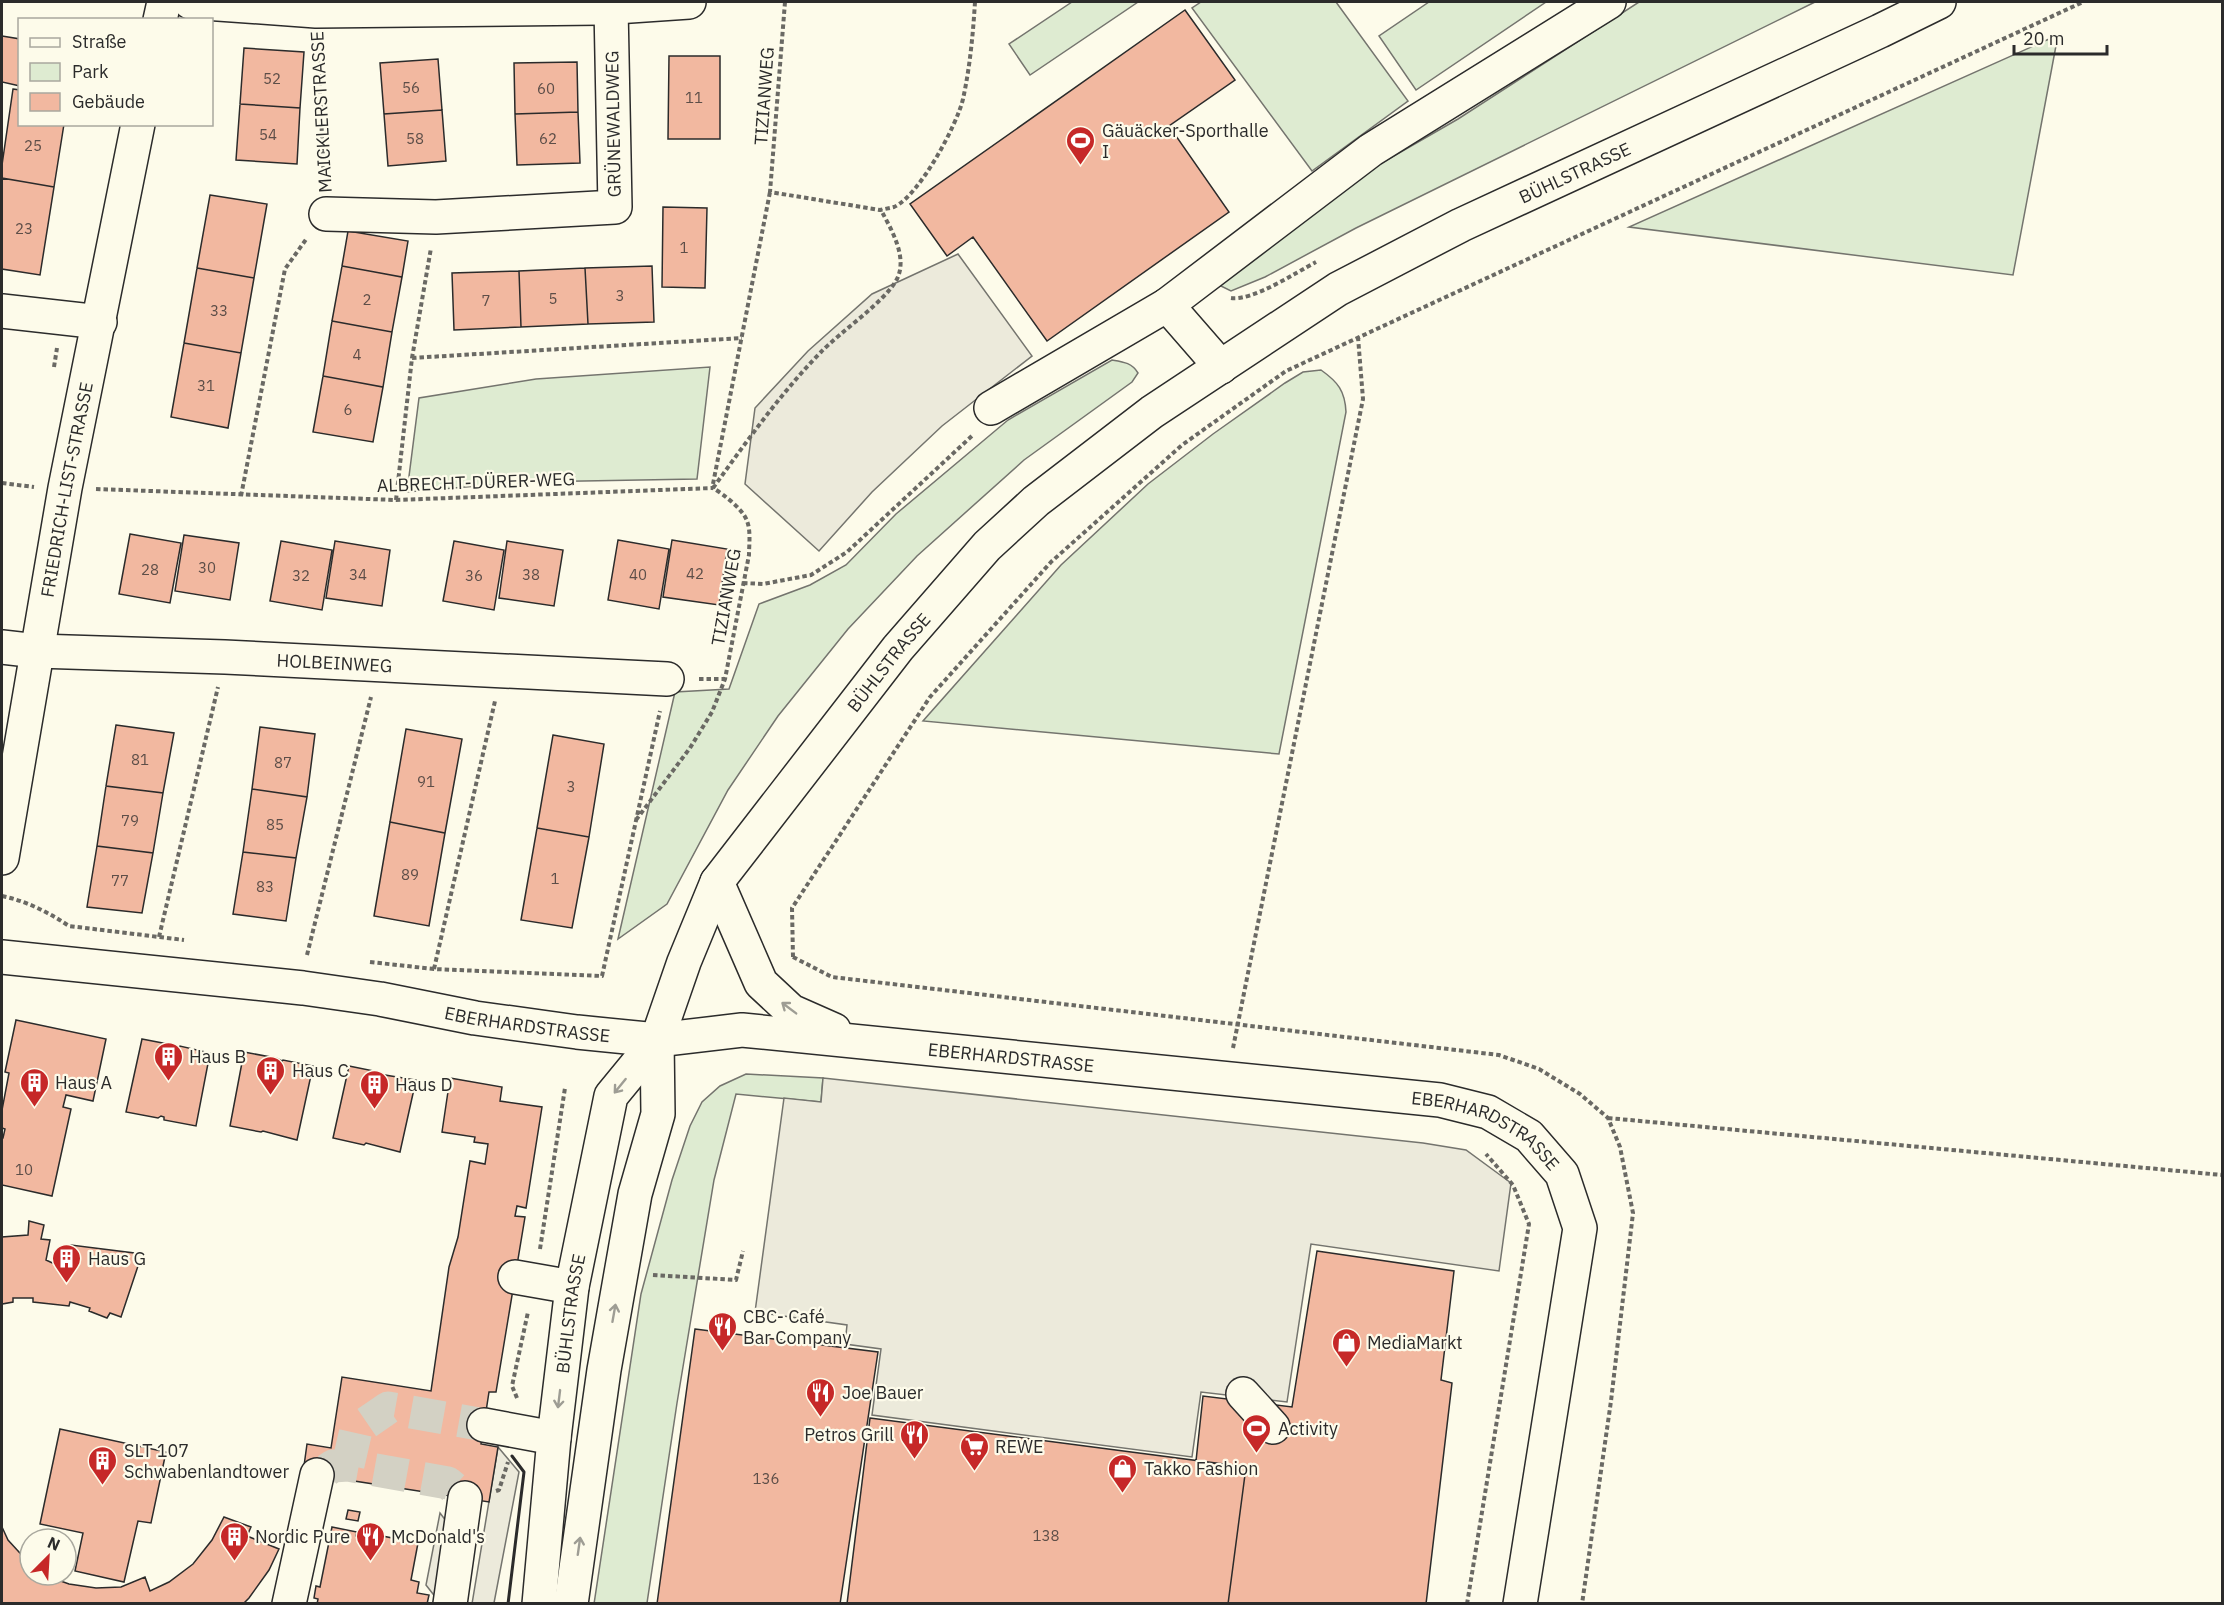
<svg xmlns="http://www.w3.org/2000/svg" width="2224" height="1605" font-family="'IBM Plex Sans',sans-serif">
  <style>
    .green { fill: #deebd1; stroke: #74746e; stroke-width: 1.5 }
    .parking { fill: #eceadb; stroke: #74746e; stroke-width: 1.5 }
    .building { fill: #f2b8a0; stroke: #2b2b2b; stroke-width: 1.5 }
    .lines { fill: none; stroke-linecap: round; stroke-linejoin: round }
    .minor-tunnel { stroke: #d3d1c4; stroke-width: 33; stroke-dasharray: 33 16; stroke-linecap: butt }
    .minor-casing { stroke: #2b2b2b; stroke-width: 36 }
    .major-casing { stroke: #2b2b2b; stroke-width: 36 }
    .path { stroke: #6a6964; stroke-width: 4; stroke-dasharray: 4.5 3; stroke-linecap: butt }
    .minor { stroke: #fdfbea; stroke-width: 33 }
    .major { stroke: #fdfbea; stroke-width: 33 }
    .wall { stroke: #2b2b2b; stroke-width: 3 }
    .oneway { stroke: #9e9d94 }
    .labels { text-anchor: middle; dominant-baseline: central; stroke-width: 4.5; stroke-linejoin: round; paint-order: stroke }
    .number-label { font-size: 15px; fill: #5d4e48 }
    .street-label { font-size: 18px; fill: #2b2b2b; stroke: #fdfbea }
    .poi-label { font-size: 18px; fill: #2b2b2b; stroke: #fdfbea; text-anchor: start }
  </style>
  <rect width="100%" height="100%" fill="#fdfbea"/>
  <path class="green" d="M1072 2H1138L1030 75 1009 44Z
    M1201 2H1336L1408 101 1312 171 1192 8Z
    M1429 2H1546L1416 90 1379 36Z
    M1639 2H1815L1356 228 1265 277 1231 291 1219 285 1352 180 1458 119Z
    M2058 35 2013 275 1629 227Z
    M1112 360C1124 362 1132 363 1138 373L1132 382 1024 460 917 556 848 629 778 716 728 790 667 904 618 939 675 692 729 689 759 604 810 585 846 565 896 514 1008 420Z
    M710 367 697 479 526 482 407 492 419 398 536 379Z
    M1321 370C1338 382 1345 391 1346 412L1279 754 923 721 1061 565 1148 484 1213 434 1285 383 1303 372Z
    M746 1074 823 1078 821 1102 736 1094 714 1180 677 1403 647 1603 594 1604 641 1294 672 1180 690 1126 702 1102 720 1086Z"/>
  <path class="parking" d="M958 254 1032 356 942 426 872 492 819 551 745 484 755 408 808 351 872 294Z
    M823 1078 1423 1143 1466 1150 1511 1183 1499 1271 1311 1244 1287 1402 1201 1392 1192 1457 872 1415 881 1349 845 1344 847 1325 755 1312 784 1098 821 1102Z
    M498 1447 519 1472 494 1603 472 1604Z
    M440 1513 456 1534 440 1603 426 1585Z"/>
  <path class="building" d="M1185 10 1235 80 1169 126 1229 212 1047 341 973 237 947 256 910 204Z
    M2 36 20 39V86L2 82Z
    M244 48 304 52 300 108 240 104Z
    M669 56H720V139H668Z
    M438 59 442 110 384 114 380 63Z
    M577 62 578 112 515 114 514 63Z
    M13 89 20 90V124H64L54 187 2 178V165Z
    M240 104 300 108 297 164 236 160Z
    M442 110 446 161 388 166 384 114Z
    M578 112 580 163 517 165 515 114Z
    M2 178 54 187 40 275 2 269Z
    M210 195 267 204 254 278 197 268Z
    M663 207 707 208 705 288 662 287Z
    M348 231 408 241 402 277 342 266Z
    M342 266 402 277 392 332 332 321Z
    M652 266 654 322 588 324 585 268Z
    M197 268 254 278 241 353 184 343Z
    M585 268 588 324 521 327 519 271Z
    M519 271 521 327 454 330 452 273Z
    M332 321 392 332 383 387 323 376Z
    M184 343 241 353 228 428 171 417Z
    M323 376 383 387 373 442 313 432Z
    M130 534 181 543 170 603 119 594Z
    M184 535 239 543 230 600 175 591Z
    M618 540 669 549 659 609 608 600Z
    M672 540 727 549 719 605 663 597Z
    M281 541 332 550 322 610 270 601Z
    M335 541 390 550 382 606 326 598Z
    M454 541 504 550 494 610 443 601Z
    M507 541 563 550 554 606 499 598Z
    M116 725 174 733 163 793 106 786Z
    M260 727 315 734 307 797 252 789Z
    M406 729 462 739 445 833 390 822Z
    M553 735 604 744 589 837 537 828Z
    M106 786 163 793 153 853 97 846Z
    M252 789 307 797 296 858 243 852Z
    M390 822 445 833 429 926 374 916Z
    M537 828 589 837 572 928 521 920Z
    M97 846 153 853 142 913 87 907Z
    M243 852 296 858 286 921 233 914Z
    M16 1020 106 1039 93 1101 66 1095 63 1107 71 1109 52 1196 2 1185V1138H3L5 1129 2 1128V1110L9 1073 5 1072Z
    M142 1039 173 1045 179 1048 180 1046 210 1053 196 1126 164 1120V1117L161 1116 158 1118 126 1112Z
    M244 1052 276 1058 282 1061 283 1060 313 1066 297 1140 263 1131 261 1132 230 1126Z
    M349 1066 379 1072V1074L416 1080 400 1152 366 1143 364 1145 333 1138Z
    M450 1078 502 1087 500 1101 542 1107 526 1208 517 1206 515 1216 525 1217 496 1392H489L481 1444 498 1447 489 1502 303 1473 307 1444 331 1448 342 1377 431 1391 449 1267 458 1237 470 1161 485 1164 488 1144 474 1142 475 1137 442 1132Z
    M29 1221 44 1225 41 1239 50 1240 46 1260 61 1267 71 1245 142 1254 121 1317 110 1313 107 1318 89 1311 90 1308 70 1302 69 1306 33 1302V1298H13V1302L2 1304V1237L28 1235Z
    M1317 1251 1454 1271 1441 1380 1452 1383 1426 1604H1228L1246 1467 1196 1461 1203 1396 1292 1407Z
    M695 1329 878 1352 840 1604H657Z
    M870 1418 1246 1467 1228 1604H847Z
    M60 1429 166 1452 151 1523 138 1521 124 1582 75 1571 83 1533 40 1524Z
    M348 1510 360 1512 358 1521 346 1519Z
    M224 1517 251 1527 247 1536 279 1549 269 1570 249 1598 243 1604H2V1527L8 1540 30 1564V1575H44L69 1584 96 1588 121 1587 145 1577 150 1591 169 1582 193 1564 212 1540Z
    M332 1527 357 1532 356 1536 363 1537 364 1532 374 1534 373 1539 381 1541 382 1536 418 1543 411 1580 419 1582 417 1593 429 1595 427 1604H317L318 1599 314 1598 316 1586 320 1587Z"/>
  <g class="lines">
    <path class="minor-tunnel" d="M348 1465 356 1430 388 1408 484 1425
      M327 1470 333 1466 348 1465 448 1483 465 1498"/>
    <defs>
      <g id="minor">
        <path d="M190 2 316 11 601 8 689 2"/>
        <path d="M160 20 164 2"/>
        <path d="M326 214 436 217 615 207 611 7"/>
        <path d="M1167 305 1371 150 1609 2"/>
        <path d="M2 311 100 322"/>
        <path d="M991 408 1167 305 1221 367"/>
        <path id="s1" d="M2 647 37 651 225 657 667 679"/>
        <path id="s2" d="M2 858 65 488 138 124"/>
        <path id="s3" d="M2 957 303 988 380 999 475 1018 577 1032 657 1040"/>
        <path d="M515 1277 572 1287"/>
        <path d="M1243 1394 1273 1427"/>
        <path d="M484 1425 554 1438"/>
        <path d="M289 1604 317 1475"/>
        <path d="M450 1604 465 1498"/>
      </g>
      <g id="major">
        <path d="M717 882 761 983 791 1011 834 1030"/>
        <path id="s4" d="M657 1040 742 1030 1440 1100 1488 1112 1529 1136 1562 1174 1580 1228 1520 1604"/>
        <path id="s5" d="M539 1604 554 1438 572 1287 611 1096 657 1040 684 962 717 882 898 648 987 546 1036 501 1152 412 1338 289 1461 225 1880 31 1939 2"/>
        <path d="M571 1604 604 1370 635 1194 658 1114 657 1040"/>
      </g>
    </defs>
    <use href="#minor" class="minor-casing"/>
    <use href="#major" class="major-casing"/>
    <path class="path" d="M785 2 770 192 880 210C885 209 890 208 894 207 919 196 957 125 963 99 970 67 973 34 975 2
      M318 44 324 183
      M1231 298C1253 301 1295 273 1316 262
      M412 358 742 338
      M54 367 57 348
      M2 483 34 487
      M713 484 770 192
      M713 488C747 441 780 394 821 352 840 332 886 301 897 279 908 257 891 229 881 210
      M96 489 396 500 713 488
      M241 496 285 269 307 238
      M396 500 412 358 431 248
      M743 583 763 584 811 575 847 552 974 434
      M699 679H725
      M636 820 690 748 712 712 725 679 749 555C749 545 751 531 747 521 743 509 723 494 713 488
      M2 896C26 901 48 912 69 926L184 940
      M159 937 218 687
      M307 955 371 697
      M793 957 792 908 930 697 1051 562 1182 445 1286 371 2083 2
      M793 957 832 977 1499 1055 1539 1069 1580 1094 1608 1118 1620 1147 1633 1213 1611 1401 1582 1604
      M370 962 434 969 602 976 660 711
      M434 969 495 701
      M1233 1048 1363 399 1358 337
      M1608 1118 2222 1175
      M540 1249 565 1088
      M653 1275 736 1280 743 1251
      M517 1398 512 1386 528 1312
      M496 1491 499 1490 508 1462
      M1467 1604 1529 1224 1513 1185 1486 1154"/>
    <use href="#minor" class="minor"/>
    <use href="#major" class="major"/>
    <path class="wall" d="M508 1604 524 1472 512 1456"/>
  </g>
  <defs><path id="oneway-shaft" d="M-6 0H5M1.5-3L5.5 0L1.5 3" fill="none" stroke-width="1.6" stroke-linecap="round" stroke-linejoin="round" transform="scale(1.5)"/></defs>
  <g class="oneway">
    <use href="#oneway-shaft" transform="translate(789 1008) rotate(-143)"/>
    <use href="#oneway-shaft" transform="translate(620 1086) rotate(129)"/>
    <use href="#oneway-shaft" transform="translate(614 1313) rotate(-80)"/>
    <use href="#oneway-shaft" transform="translate(559 1399) rotate(97)"/>
    <use href="#oneway-shaft" transform="translate(579 1546) rotate(-82)"/>
  </g>
  <defs>
    <symbol id="stadium-pin" viewBox="-11 -11 22 30"><path d="M0 17L-7.5 6A9.5 9.5 0 1 1 7.5 6Z" fill="#c62828" stroke="#fdfbea"/><path d="M0-5a6.5 5 0 1 0 0 10a6.5 5 0 1 0 0-10ZM-3.5-1.8h7v3.6h-7Z" fill="#fff"/></symbol>
    <symbol id="building-pin" viewBox="-11 -11 22 30"><path d="M0 17L-7.5 6A9.5 9.5 0 1 1 7.5 6Z" fill="#c62828" stroke="#fdfbea"/><path d="M-4-6H4V6H1V3H-1V6H-4ZM-2.5-4.3h1.7v1.8h-1.7ZM.8-4.3h1.7v1.8H.8ZM-2.5-1h1.7V.8h-1.7ZM.8-1h1.7V.8H.8Z" fill="#fff"/></symbol>
    <symbol id="restaurant-pin" viewBox="-11 -11 22 30"><path d="M0 17L-7.5 6A9.5 9.5 0 1 1 7.5 6Z" fill="#c62828" stroke="#fdfbea"/><path d="M-5-6h1v4h1v-4h1v4h1v-4h1v5L-1.5 .5V6h-2V.5L-5-1ZM5-6V6H3V1.5H1.5Q1.5-4 5-6Z" fill="#fff"/></symbol>
    <symbol id="shop-pin" viewBox="-11 -11 22 30"><path d="M0 17L-7.5 6A9.5 9.5 0 1 1 7.5 6Z" fill="#c62828" stroke="#fdfbea"/><path d="M-5-2.5h2.3a2.7 3.5 0 0 1 5.4 0H5L5.5 6h-11ZM-1.5-2.5h3a1.5 2.3 0 0 0-3 0Z" fill="#fff"/></symbol>
    <symbol id="supermarket-pin" viewBox="-11 -11 22 30"><path d="M0 17L-7.5 6A9.5 9.5 0 1 1 7.5 6Z" fill="#c62828" stroke="#fdfbea"/><path d="M-6-5.5h2.5l.6 2H6L4.5 2H-2.5L-4.4-4H-6ZM-1.5 3.2a1.3 1.3 0 1 0 .1 0ZM3 3.2a1.3 1.3 0 1 0 .1 0Z" fill="#fff"/></symbol>
  </defs>
  <g fill-rule="evenodd">
    <use href="#stadium-pin" x="1064" y="124" width="33" height="45"/>
    <use href="#building-pin" x="152" y="1040" width="33" height="45"/>
    <use href="#building-pin" x="254" y="1054" width="33" height="45"/>
    <use href="#building-pin" x="18" y="1066" width="33" height="45"/>
    <use href="#building-pin" x="358" y="1068" width="33" height="45"/>
    <use href="#building-pin" x="50" y="1242" width="33" height="45"/>
    <use href="#restaurant-pin" x="706" y="1310" width="33" height="45"/>
    <use href="#shop-pin" x="1330" y="1326" width="33" height="45"/>
    <use href="#restaurant-pin" x="804" y="1376" width="33" height="45"/>
    <use href="#stadium-pin" x="1240" y="1412" width="33" height="45"/>
    <use href="#restaurant-pin" x="898" y="1418" width="33" height="45"/>
    <use href="#supermarket-pin" x="958" y="1430" width="33" height="45"/>
    <use href="#building-pin" x="86" y="1444" width="33" height="45"/>
    <use href="#shop-pin" x="1106" y="1452" width="33" height="45"/>
    <use href="#building-pin" x="218" y="1520" width="33" height="45"/>
    <use href="#restaurant-pin" x="354" y="1520" width="33" height="45"/>
  </g>
  <g class="labels">
    <g class="number-label">
      <text x="272" y="78">52</text>
      <text x="411" y="87">56</text>
      <text x="546" y="88">60</text>
      <text x="694" y="97">11</text>
      <text x="268" y="134">54</text>
      <text x="415" y="138">58</text>
      <text x="548" y="138">62</text>
      <text x="33" y="145">25</text>
      <text x="24" y="228">23</text>
      <text x="684" y="247">1</text>
      <text x="620" y="295">3</text>
      <text x="553" y="298">5</text>
      <text x="367" y="299">2</text>
      <text x="486" y="300">7</text>
      <text x="219" y="310">33</text>
      <text x="357" y="354">4</text>
      <text x="206" y="385">31</text>
      <text x="348" y="409">6</text>
      <text x="207" y="567">30</text>
      <text x="150" y="569">28</text>
      <text x="695" y="573">42</text>
      <text x="358" y="574">34</text>
      <text x="531" y="574">38</text>
      <text x="638" y="574">40</text>
      <text x="301" y="575">32</text>
      <text x="474" y="575">36</text>
      <text x="140" y="759">81</text>
      <text x="283" y="762">87</text>
      <text x="426" y="781">91</text>
      <text x="571" y="786">3</text>
      <text x="130" y="820">79</text>
      <text x="275" y="824">85</text>
      <text x="410" y="874">89</text>
      <text x="555" y="878">1</text>
      <text x="120" y="880">77</text>
      <text x="265" y="886">83</text>
      <text x="24" y="1169">10</text>
      <text x="766" y="1478">136</text>
      <text x="1046" y="1535">138</text>
    </g>
    <g class="street-label">
      <text transform="translate(764 96) rotate(-86)">TIZIANWEG</text>
      <text transform="translate(321 112) rotate(-93)">MAICKLERSTRASSE</text>
      <text transform="translate(613 124) rotate(-91)">GRÜNEWALDWEG</text>
      <text stroke="none"><textPath href="#s5" startOffset="1886">BÜHLSTRASSE</textPath></text>
      <text transform="translate(476 482) rotate(-2)">ALBRECHT-DÜRER-WEG</text>
      <text stroke="none"><textPath href="#s2" startOffset="374">FRIEDRICH-LIST-STRASSE</textPath></text>
      <text transform="translate(726 597) rotate(-80)">TIZIANWEG</text>
      <text stroke="none"><textPath href="#s5" startOffset="1034">BÜHLSTRASSE</textPath></text>
      <text stroke="none"><textPath href="#s1" startOffset="333">HOLBEINWEG</textPath></text>
      <text stroke="none"><textPath href="#s3" startOffset="530">EBERHARDSTRASSE</textPath></text>
      <text stroke="none"><textPath href="#s4" startOffset="356">EBERHARDSTRASSE</textPath></text>
      <text stroke="none"><textPath href="#s4" startOffset="842">EBERHARDSTRASSE</textPath></text>
      <text stroke="none"><textPath href="#s5" startOffset="292">BÜHLSTRASSE</textPath></text>
    </g>
    <g class="poi-label">
      <text x="1102" y="130">Gäuäcker-Sporthalle<tspan x="1102" dy="21">I</tspan></text>
      <text x="189" y="1056">Haus B</text>
      <text x="292" y="1070">Haus C</text>
      <text x="55" y="1082">Haus A</text>
      <text x="395" y="1084">Haus D</text>
      <text x="88" y="1258">Haus G</text>
      <text x="743" y="1316">CBC- Café<tspan x="743" dy="21">Bar Company</tspan></text>
      <text x="1367" y="1342">MediaMarkt</text>
      <text x="842" y="1392">Joe Bauer</text>
      <text x="1278" y="1428">Activity</text>
      <text x="894" y="1434" text-anchor="end">Petros Grill</text>
      <text x="995" y="1446">REWE</text>
      <text x="124" y="1450">SLT 107<tspan x="124" dy="21">Schwabenlandtower</tspan></text>
      <text x="1144" y="1468">Takko Fashion</text>
      <text x="255" y="1536">Nordic Pure</text>
      <text x="391" y="1536">McDonald's</text>
    </g>
  </g>
  <rect width="2224" height="1605" fill="none" stroke="#2b2b2b" stroke-width="6"/>
  <rect x="18" y="18" width="195" height="108" fill="#fdfbea" stroke="#a9a89e" stroke-width="1.5"/>
  <rect x="30" y="38" width="30" height="9" fill="#fdfbea" stroke="#a9a89e" stroke-width="1.5"/>
  <text x="72" y="48" font-size="18" fill="#2b2b2b">Straße</text>
  <rect x="30" y="63" width="30" height="18" fill="#deebd1" stroke="#a9a89e" stroke-width="1.5"/>
  <text x="72" y="78" font-size="18" fill="#2b2b2b">Park</text>
  <rect x="30" y="93" width="30" height="18" fill="#f2b8a0" stroke="#a9a89e" stroke-width="1.5"/>
  <text x="72" y="108" font-size="18" fill="#2b2b2b">Gebäude</text>
  <g transform="translate(48 1557) rotate(24)"><circle r="28" fill="#fdfbea" stroke="#a9a89e" stroke-width="1.5"/>
  <path d="M0-4.5L10 22L0 15L-10 22Z" fill="#c62828"/>
  <text y="-9" font-size="16" font-weight="bold" text-anchor="middle" fill="#2b2b2b">N</text>
  </g>
  <path d="M2014 45v9h93v-9" fill="none" stroke="#2b2b2b" stroke-width="3"/>
  <text x="2023" y="45" font-size="18" fill="#2b2b2b" stroke="#fdfbea" stroke-width="4.5" paint-order="stroke">20 m</text>
</svg>
